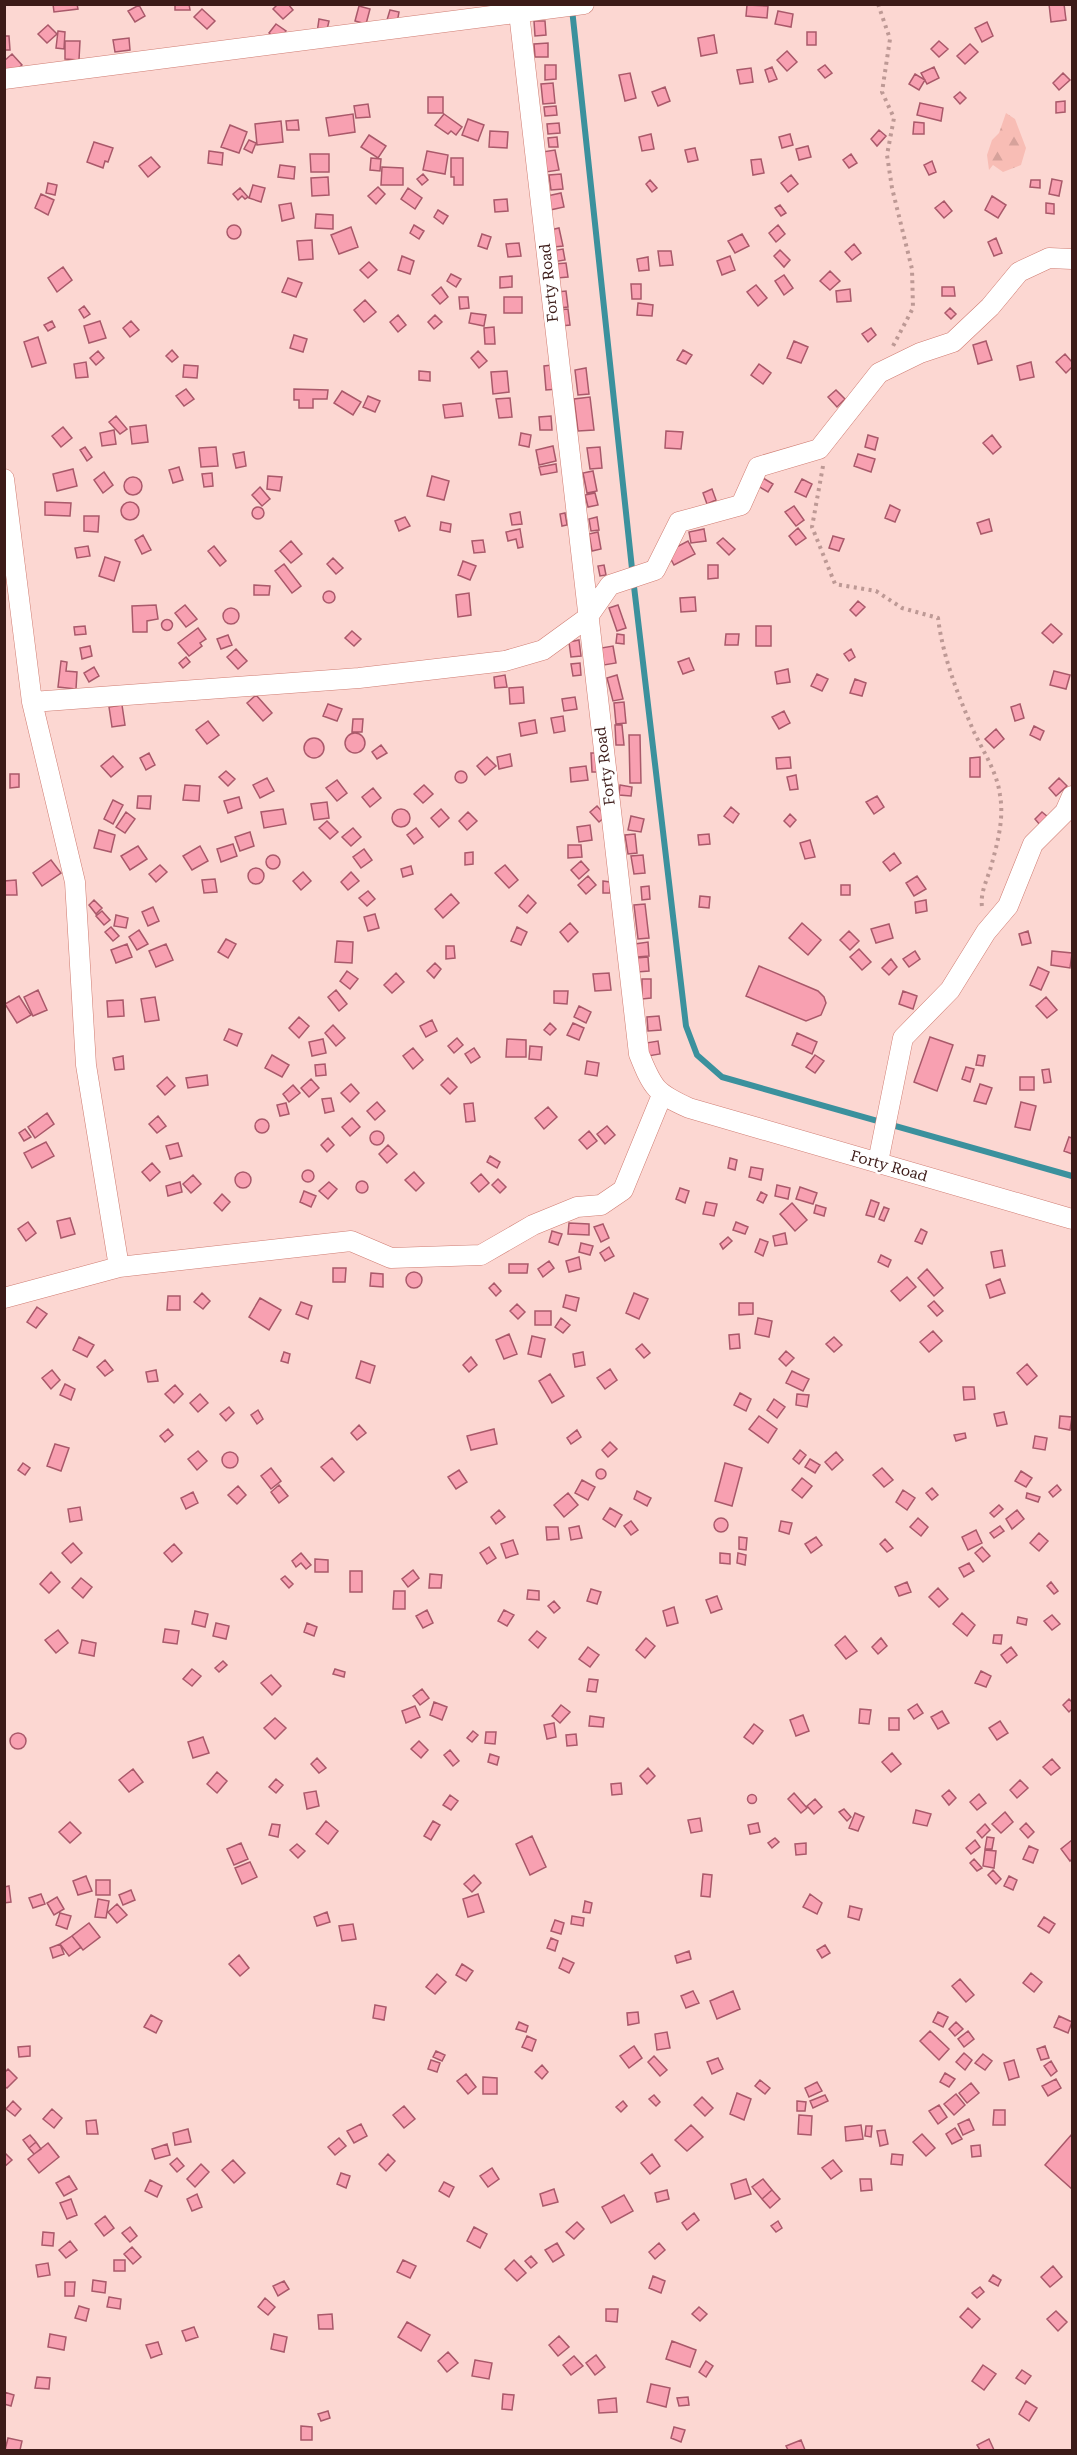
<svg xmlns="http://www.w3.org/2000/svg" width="1077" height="2455" font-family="'Roboto Serif',serif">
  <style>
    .forest { fill: url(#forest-firs) }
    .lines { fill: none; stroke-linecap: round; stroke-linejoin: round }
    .stream { stroke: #3b919d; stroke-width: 6 }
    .building { fill: #f8a0b1; stroke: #a9596a; stroke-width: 1.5 }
    .minor-casing { stroke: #cf7c72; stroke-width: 21 }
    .path { stroke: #bd9995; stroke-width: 4; stroke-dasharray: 3 4.5; stroke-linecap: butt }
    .minor { stroke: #fff; stroke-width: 20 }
    .labels { text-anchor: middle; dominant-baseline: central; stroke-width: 5; stroke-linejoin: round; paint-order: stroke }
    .street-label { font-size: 15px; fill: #3c1b18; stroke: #fff }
  </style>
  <defs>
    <pattern id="forest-firs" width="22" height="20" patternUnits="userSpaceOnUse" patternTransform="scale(1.5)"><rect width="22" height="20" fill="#f8bdb5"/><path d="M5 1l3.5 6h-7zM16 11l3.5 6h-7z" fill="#d6a29b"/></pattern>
  </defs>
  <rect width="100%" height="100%" fill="#fcd7d2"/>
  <path class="forest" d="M1006 113 1015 119 1026 148 1021 165 1003 172 993 165 989 170 987 155 992 140 999 133Z"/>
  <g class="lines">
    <path class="stream" d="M572 9 633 578 686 1026 697 1055 722 1077 1072 1176"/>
  </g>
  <path class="building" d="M53 4H77L78 9 54 12Z
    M175 4H189L190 10H175Z
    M278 4H288L293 10 283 19 273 9Z
    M1049 4H1064L1066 20 1051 22Z
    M139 5 145 16 135 22 128 11Z
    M747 5 768 6 767 18 746 16Z
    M359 6 370 9 366 24 355 21Z
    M202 9 215 21 207 29 194 17Z
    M390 10 399 12 397 23 387 20Z
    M778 11 793 14 791 27 775 24Z
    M319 19 329 21 326 34 317 33Z
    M534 21H545L546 35 535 36Z
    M987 22 993 36 982 42 975 28Z
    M276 24 286 31 278 41 269 33Z
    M48 25 57 34 47 43 38 34Z
    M58 31 65 32 64 49 56 48Z
    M807 32H816V45H807Z
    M714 35 717 53 701 56 698 38Z
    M4 36H9L10 50H4Z
    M129 38 130 50 115 52 113 40Z
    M65 41H80L79 60 65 59Z
    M939 41 948 49 939 57 931 49Z
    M548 43V57H535L534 44Z
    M970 44 978 52 965 64 957 56Z
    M787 51 797 62 787 71 777 60Z
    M12 54 22 65 10 76 4 70V61Z
    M545 65H556V79L545 80Z
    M825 65 832 73 825 78 818 70Z
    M772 67 777 79 769 82 765 70Z
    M934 67 939 78 927 84 921 73Z
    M751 68 753 82 740 84 737 70Z
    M630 73 636 98 625 101 619 75Z
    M1063 73 1070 80 1059 90 1053 83Z
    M915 74 925 80 919 90 909 84Z
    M553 83 555 103 543 104 541 84Z
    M665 87 670 101 658 106 652 92Z
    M960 92 966 98 960 104 954 97Z
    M428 97H443V113H428Z
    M1065 101V112L1056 113V102Z
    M920 103 943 108 941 121 917 115Z
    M368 104 370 117 356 118 354 106Z
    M556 106 557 115 545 116 544 107Z
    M353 114 355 132 329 136 326 118Z
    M444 114 462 127 456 135 451 131 448 134 435 125Z
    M468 119 484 125 478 141 462 135Z
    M298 120 299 130H287L286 121Z
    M281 121 283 142 257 145 255 124Z
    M914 122 924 123V134H913Z
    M559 123 560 133 548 134 547 124Z
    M230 125 247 132 239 153 221 147Z
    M879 130 886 136 877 146 871 139Z
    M490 131 508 132 507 148 489 147Z
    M651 134 654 149 642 151 639 137Z
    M790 134 793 145 782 148 779 137Z
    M369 135 386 146 378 158 361 147Z
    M557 137 558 147H549L548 138Z
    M249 140 256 143 252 153 244 149Z
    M94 142 113 148 108 162 105 161 103 168 87 162Z
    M808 146 811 157 799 160 796 149Z
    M695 148 698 160 688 162 685 150Z
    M555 150 559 170 546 172 542 152Z
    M209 151 223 153 222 165 208 163Z
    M427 151 448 155 445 174 423 170Z
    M310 154H329V172H311Z
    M851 154 857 163 849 168 843 160Z
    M151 157 160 167 148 177 139 166Z
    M371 158 381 159 380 171 370 170Z
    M451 158H463V185H454V177H451Z
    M761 159 764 173 753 175 751 160Z
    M932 161 936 172 929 175 924 165Z
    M280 165 295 167 294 179 278 177Z
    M382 167 403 168V185H381Z
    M423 174 428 180 422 185 417 179Z
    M561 174 563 189 551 190 549 175Z
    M791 175 798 184 788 192 781 183Z
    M328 177 329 195 312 196 311 178Z
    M1052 179 1062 181 1059 196 1049 194Z
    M650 180 657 188 652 192 646 184Z
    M1031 180H1040V188L1030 187Z
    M48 183 57 185 55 195 46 193Z
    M253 185 265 188 261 202 249 198Z
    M378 187 385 194 376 204 368 196Z
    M240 188 248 197 245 199 242 196 238 200 233 194Z
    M408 188 422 198 415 209 401 199Z
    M561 193 564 207 550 210 547 196Z
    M41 194 54 200 48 215 35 208Z
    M992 196 1006 205 998 218 985 210Z
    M507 199 508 211 495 212 494 200Z
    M944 201 952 211 944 218 935 208Z
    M291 203 294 218 282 221 279 205Z
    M1046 203 1054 204V214L1046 213Z
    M780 205 786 213 781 216 775 208Z
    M438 210 448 216 443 224 434 217Z
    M316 214 333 215V229L315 228Z
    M414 225 424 231 419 239 410 233Z
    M778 225 785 234 776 242 769 233Z
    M227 232a7 7 0 1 1 14 0a7 7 0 1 1-14 0Z
    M351 227 358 247 339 254 331 235Z
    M559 228 563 246 554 247 550 230Z
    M482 234 491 237 487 249 478 246Z
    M742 234 749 246 735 253 728 241Z
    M996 238 1002 253 994 256 988 242Z
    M312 240 313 259 299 260 297 241Z
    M519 243 521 256 508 257 506 244Z
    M854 244 861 253 852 260 845 252Z
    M563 249 565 260 553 262 551 251Z
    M780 250 790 260 784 267 774 256Z
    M658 251H671L673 265 660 266Z
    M402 256 414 261 410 274 398 270Z
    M730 256 735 270 722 275 717 261Z
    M648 257 649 270 639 271 637 259Z
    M369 262 377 270 368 278 360 270Z
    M566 263 568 277 557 278 555 264Z
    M63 267 72 280 57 292 48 278Z
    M830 271 840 281 830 290 820 281Z
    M451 274 461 279 456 287 447 281Z
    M784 275 793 288 784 295 775 281Z
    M512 276V287L500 288V277Z
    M288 278 302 283 296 297 282 292Z
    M631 284H641V299H632Z
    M756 285 767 298 758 306 747 292Z
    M441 287 448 297 440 304 432 295Z
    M942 287H954L955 296H942Z
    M850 289 851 301 837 302 836 291Z
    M566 291 568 307 559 308 557 292Z
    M459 297H468L469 308 460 309Z
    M504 297H522V313H504Z
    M365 300 376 312 364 322 354 310Z
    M638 303 653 305 652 316 637 315Z
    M84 306 90 314 84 318 79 310Z
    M950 308 956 314 951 319 945 313Z
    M568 309 570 325 561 326 558 310Z
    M471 313 486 315 484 326 469 323Z
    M398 315 406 325 398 332 390 322Z
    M435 315 442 322 434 329 428 322Z
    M52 321 55 327 48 331 44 325Z
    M100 321 106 338 89 343 84 326Z
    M131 321 139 330 130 337 123 328Z
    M494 327 495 344H485L484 328Z
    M871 328 876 335 868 342 862 334Z
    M294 335 307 339 303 352 290 348Z
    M38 337 46 363 32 367 24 342Z
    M794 341 808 347 801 363 787 358Z
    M986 341 992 360 978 364 973 345Z
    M172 350 178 357 172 362 166 356Z
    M683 350 692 355 686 364 677 360Z
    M98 351 104 358 96 365 90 358Z
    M478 351 487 361 479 368 471 358Z
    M1065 354 1072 362V367L1066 373 1056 362Z
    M86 362 88 377 76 378 74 364Z
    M1031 362 1034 377 1020 380 1017 366Z
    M759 364 771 373 763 384 751 375Z
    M184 365 198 366 197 378 183 377Z
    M552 365 558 389 546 390 544 366Z
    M586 368 589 394 578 395 575 370Z
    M419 371 430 372V381L419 380Z
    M507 371 509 392 493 394 491 372Z
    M186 389 194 399 184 406 176 396Z
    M294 389 328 390 327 399H313V408H299V400H294Z
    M836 390 845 399 837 407 828 397Z
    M342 391 361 402 353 415 334 403Z
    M368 396 380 401 375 412 363 407Z
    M590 397 594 430 578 431 574 399Z
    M510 398 512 417 499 418 496 399Z
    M461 403 463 416 445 418 443 405Z
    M116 416 127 429 120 434 109 422Z
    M551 416 552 430H540L539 417Z
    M146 425 148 442 132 444 130 427Z
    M63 427 72 438 61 447 52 436Z
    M114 430 116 444 102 446 100 433Z
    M666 431 683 432 681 449 665 448Z
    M521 433 531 435 529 447 519 445Z
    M868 435 878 438 875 450 865 447Z
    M992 435 1001 447 993 454 983 443Z
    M553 446 556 461 539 465 536 450Z
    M85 447 92 457 87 461 80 450Z
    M216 447 218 466 201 467 199 448Z
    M600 447 602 468 590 469 587 448Z
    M244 452 246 466 236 468 233 454Z
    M858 454 875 459 871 472 854 466Z
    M556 464 557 472 541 475 539 467Z
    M179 467 183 480 173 483 169 470Z
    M73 469 77 486 57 491 53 474Z
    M593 471 597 491 587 493 583 473Z
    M104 472 113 485 103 493 94 480Z
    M212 473 213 486 204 487 202 474Z
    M268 476 282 477 280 491 267 489Z
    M432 476 449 481 444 500 427 496Z
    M124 486a9 9 0 1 1 18 0a9 9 0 1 1-18 0Z
    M763 478 773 484 768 492 758 486Z
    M802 479 812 484 806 497 795 492Z
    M260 487 270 499 262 506 252 495Z
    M712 489 716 500 707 504 703 493Z
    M595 493 598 505 588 507 585 495Z
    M45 502 71 503 70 516 45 515Z
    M121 511a9 9 0 1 1 18 0a9 9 0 1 1-18 0Z
    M890 505 900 510 895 522 885 518Z
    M794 506 804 520 796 526 785 512Z
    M252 513a6 6 0 1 1 12 0a6 6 0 1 1-12 0Z
    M520 512 522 524 512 525 510 514Z
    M565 513 567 525 562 526 560 514Z
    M84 516H99L98 532 84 531Z
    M405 517 410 526 399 531 395 521Z
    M597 517 599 530 591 531 589 519Z
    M989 519 992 531 981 534 977 523Z
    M441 522 451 524 450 532 440 530Z
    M798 528 806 538 796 545 789 536Z
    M520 529 523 547 518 548 516 539 508 541 506 532Z
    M704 529 706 541 691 543 689 532Z
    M598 532 601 549 592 551 589 534Z
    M143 535 151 550 142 554 135 540Z
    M833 536 844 539 839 551 829 548Z
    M723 538 735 549 729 555 717 543Z
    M483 540 485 552 474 553 472 541Z
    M291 541 302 554 291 563 280 551Z
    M688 541 695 554 674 565 667 552Z
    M88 546 90 556 77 558 75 548Z
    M214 546 226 561 220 566 208 551Z
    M105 557 120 562 114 581 99 576Z
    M333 558 343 568 336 574 327 564Z
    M463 561 476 566 470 580 458 575Z
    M284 564 301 586 292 593 275 571Z
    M604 565 606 575 600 576 598 566Z
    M708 565H718V578L708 579Z
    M254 585 270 586 269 595H254Z
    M323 597a6 6 0 1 1 12 0a6 6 0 1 1-12 0Z
    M469 593 471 615 458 617 456 595Z
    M695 597 696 611 681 612 680 598Z
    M858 601 865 607 856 616 850 610Z
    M156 605 158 619 147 621V632H133L132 606Z
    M185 605 197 619 186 627 175 613Z
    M618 605 626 628 617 631 609 608Z
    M223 616a8 8 0 1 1 16 0a8 8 0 1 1-16 0Z
    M161.5 625a5.5 5.5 0 1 1 11 0a5.5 5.5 0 1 1-11 0Z
    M1051 624 1062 634 1053 643 1042 633Z
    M85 626 86 634 75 635 74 627Z
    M756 626H771V646H756Z
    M198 628 206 639 200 643 202 646 189 656 178 643Z
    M352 631 361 639 354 646 345 638Z
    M617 634 624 635V644L616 643Z
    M726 634H739L738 645H725Z
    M228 635 232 645 221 649 217 639Z
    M579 640 581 656 571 657 569 642Z
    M90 646 92 656 82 659 80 648Z
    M613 646 616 663 604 665 601 648Z
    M236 649 247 661 238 669 227 657Z
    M851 649 855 657 849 661 844 654Z
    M186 657 190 662 183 668 179 663Z
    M689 658 694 670 683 674 678 662Z
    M61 661 67 662 66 671 77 672 76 689 58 687Z
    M580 663 581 675 573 676 571 664Z
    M94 667 99 676 89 682 84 673Z
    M788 669 790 682 777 684 775 672Z
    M1054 671 1070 675 1066 689 1050 685Z
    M817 674 828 679 822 691 811 686Z
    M505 675 507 687 495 688 494 677Z
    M617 675 623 699 613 701 607 678Z
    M855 679 866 683 862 696 850 693Z
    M523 687 524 703 510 704 509 688Z
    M256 695 272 713 263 721 247 703Z
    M575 697 577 709 564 711 562 699Z
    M624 702 626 723 616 724 614 703Z
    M328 704 342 709 337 721 323 716Z
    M1020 704 1024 718 1015 721 1011 707Z
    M122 705 125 725 112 727 109 707Z
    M784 711 790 723 779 729 772 717Z
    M563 716 565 731 554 733 551 718Z
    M353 719H363L362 732H352Z
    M535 720 537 733 521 736 519 723Z
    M208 721 219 735 207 744 196 730Z
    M615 725H622L624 745H616Z
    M1034 726 1044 731 1040 740 1030 735Z
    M996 729 1004 739 994 748 985 739Z
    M345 743a10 10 0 1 1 20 0a10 10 0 1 1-20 0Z
    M629 735H640L641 783H630Z
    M304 748a10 10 0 1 1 20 0a10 10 0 1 1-20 0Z
    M381 745 387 753 377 759 372 752Z
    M149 753 155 765 146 770 140 758Z
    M591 753H596L598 772H592Z
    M510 754 512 766 499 769 497 757Z
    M113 756 123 767 111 777 101 766Z
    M487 757 496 766 485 775 477 766Z
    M790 757 791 768 777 769 776 758Z
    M980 757V777H970V758Z
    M586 766 588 780 571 782 570 768Z
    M455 777a6 6 0 1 1 12 0a6 6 0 1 1-12 0Z
    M226 771 235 779 228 786 219 777Z
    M10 774H19V787L10 788Z
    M796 775 798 789 790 790 787 777Z
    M267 778 274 791 260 798 253 785Z
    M1059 778 1067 786 1056 796 1049 788Z
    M337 780 347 793 337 801 326 788Z
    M185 785 200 786 199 801 183 800Z
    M424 785 433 794 423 803 414 794Z
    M620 785 632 787 631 796 619 795Z
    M373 788 381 798 370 807 362 797Z
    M138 796H151L150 809 137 808Z
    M877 796 884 807 874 814 866 802Z
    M239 797 242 808 228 813 224 801Z
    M113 800 123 805 113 824 104 819Z
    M327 802 329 818 314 820 311 804Z
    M597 806 606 816 599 822 590 812Z
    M731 807 739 814 733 823 724 816Z
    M283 809 286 824 264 828 261 812Z
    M441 809 449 818 439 827 431 818Z
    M392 818a9 9 0 1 1 18 0a9 9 0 1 1-18 0Z
    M126 812 135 819 125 833 116 827Z
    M468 812 477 821 467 830 459 821Z
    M1042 812 1048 817 1040 825 1035 819Z
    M790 814 796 820 790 827 784 821Z
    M631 816 644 819 641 832 628 830Z
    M327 821 338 832 330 839 319 828Z
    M590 825 592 840 579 842 577 827Z
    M353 828 361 837 351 846 342 837Z
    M416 828 423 837 414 844 407 835Z
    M99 830 115 835 111 852 94 848Z
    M250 832 254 846 240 851 235 837Z
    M635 834 637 853 628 854 625 835Z
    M709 834 710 844 699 845 698 835Z
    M810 840 815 857 805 859 800 843Z
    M233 844 237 856 221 862 217 849Z
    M568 845H581L582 857 568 858Z
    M138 846 147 859 130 870 121 856Z
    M200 846 208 861 192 870 183 856Z
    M364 849 372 860 361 868 353 857Z
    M473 852V864L465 865V853Z
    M894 853 901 863 890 871 883 862Z
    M266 862a7 7 0 1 1 14 0a7 7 0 1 1-14 0Z
    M643 855 645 873 634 874 631 856Z
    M51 860 61 873 42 886 33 873Z
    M581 861 589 870 579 879 571 870Z
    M160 865 167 872 156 882 149 874Z
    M505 865 518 880 509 888 495 873Z
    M411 866 413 874 403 877 401 869Z
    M248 876a8 8 0 1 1 16 0a8 8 0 1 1-16 0Z
    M303 872 311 881 301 890 293 881Z
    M351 872 359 881 348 890 341 882Z
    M588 876 596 885 586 894 578 885Z
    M917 876 926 889 914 896 906 883Z
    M215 879 217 892 204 893 202 880Z
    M16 880 17 895H4V881Z
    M603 881 610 882V893H603Z
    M841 885H850V895H841Z
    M649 886 650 899 642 900 641 887Z
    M368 891 375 899 367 906 359 898Z
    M451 894 459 903 443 918 435 909Z
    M528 895 536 903 527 913 519 906Z
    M700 896 710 897 709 908 699 907Z
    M94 900 102 908 96 914 89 905Z
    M926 900 927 911 916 913 915 902Z
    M645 904 649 938 638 939 634 905Z
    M153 907 159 921 148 926 142 912Z
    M102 911 110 920 104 925 96 916Z
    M375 914 379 928 368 931 364 917Z
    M116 915 128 918 126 928 114 926Z
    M570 923 578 932 568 942 560 932Z
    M802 923 821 940 808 955 789 938Z
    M889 924 893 938 876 943 871 929Z
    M111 927 119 936 113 941 105 932Z
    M517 927 527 932 521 945 511 941Z
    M139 930 148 944 137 950 129 937Z
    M849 931 859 941 850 950 840 940Z
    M1028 931 1031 943 1022 945 1019 934Z
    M226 939 236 944 228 958 218 952Z
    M337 941 353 942 352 963 335 962Z
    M648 942 649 956 637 957 635 944Z
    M127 944 132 957 116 963 111 950Z
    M166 944 173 960 156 967 149 951Z
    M446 946H454L455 958 446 959Z
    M859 949 871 962 862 970 850 957Z
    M915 951 920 959 909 967 903 959Z
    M1052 951 1072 953 1070 968 1051 965Z
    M648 957 649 971 637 972 636 958Z
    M891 959 897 967 889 975 882 968Z
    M435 963 441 969 434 978 427 971Z
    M759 966 818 991 824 997 826 1003 821 1015 806 1021 746 996Z
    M1038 967 1049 972 1041 990 1030 985Z
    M347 971 358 979 350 989 340 981Z
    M396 973 404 982 392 993 384 985Z
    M609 973 611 990 595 991 593 974Z
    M642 979H651V998L642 999Z
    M38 990 47 1010 33 1016 24 997Z
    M336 990 347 1004 339 1011 328 997Z
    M554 991H568L567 1004 554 1003Z
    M903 991 917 996 913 1009 899 1004Z
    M19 996 31 1015 17 1023 5 1004Z
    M155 997 159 1020 145 1022 141 999Z
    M1046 997 1057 1010 1047 1018 1036 1006Z
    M123 1000 124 1016 108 1017 107 1001Z
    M579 1006 591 1012 586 1023 574 1017Z
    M659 1016 661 1030 648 1031 647 1017Z
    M299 1017 309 1026 299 1038 289 1028Z
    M432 1020 437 1031 426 1037 420 1026Z
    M550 1023 556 1029 550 1035 544 1030Z
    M573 1023 584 1028 579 1040 567 1035Z
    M333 1025 345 1038 336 1046 325 1033Z
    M229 1029 242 1034 237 1046 224 1040Z
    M797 1033 817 1042 812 1054 792 1045Z
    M930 1037 953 1045 937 1091 914 1082Z
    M457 1038 463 1045 454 1053 448 1046Z
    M323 1039 326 1053 312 1056 309 1042Z
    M507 1039 526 1040V1057H506Z
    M658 1041 660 1054 648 1056 646 1043Z
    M530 1046 542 1047 541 1060 529 1059Z
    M413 1048 423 1060 413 1069 403 1056Z
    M474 1048 480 1057 471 1063 465 1054Z
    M272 1055 289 1065 282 1077 265 1068Z
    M815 1055 824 1061 815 1073 806 1067Z
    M978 1055 985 1056 983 1066 976 1065Z
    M123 1056 124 1069 115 1070 113 1058Z
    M587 1061 599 1063 597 1076 585 1074Z
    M325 1064 326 1075 316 1076 315 1065Z
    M966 1067 974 1069 970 1082 962 1079Z
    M1049 1069 1051 1082 1044 1083 1042 1070Z
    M207 1075 208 1085 188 1088 186 1078Z
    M167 1077 175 1086 165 1095 157 1086Z
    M1020 1077H1034V1090H1020Z
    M448 1078 457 1087 450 1094 441 1085Z
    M311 1079 319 1088 309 1097 301 1088Z
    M351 1084 359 1093 350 1102 341 1093Z
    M980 1084 992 1088 986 1104 974 1101Z
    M293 1085 300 1093 289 1102 283 1094Z
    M331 1098 334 1111 325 1113 322 1099Z
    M377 1102 385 1111 375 1120 367 1111Z
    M1021 1102 1036 1106 1030 1130 1015 1127Z
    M286 1103 289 1114 280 1116 277 1105Z
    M473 1103 475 1121 466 1122 464 1104Z
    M548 1107 557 1117 544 1129 535 1118Z
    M47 1113 54 1124 35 1138 28 1127Z
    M158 1116 166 1126 157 1133 149 1124Z
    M352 1118 360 1127 350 1136 342 1127Z
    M255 1126a7 7 0 1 1 14 0a7 7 0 1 1-14 0Z
    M607 1126 615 1135 605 1144 597 1134Z
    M25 1129 31 1137 24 1141 19 1133Z
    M589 1131 597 1141 587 1149 579 1140Z
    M370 1138a7 7 0 1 1 14 0a7 7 0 1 1-14 0Z
    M1069 1137 1072 1138V1154L1064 1151Z
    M328 1138 334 1145 327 1152 321 1145Z
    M46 1142 54 1156 32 1168 24 1153Z
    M178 1143 182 1156 170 1159 166 1146Z
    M388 1145 397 1154 387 1163 379 1154Z
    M490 1156 500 1162 497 1168 487 1162Z
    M730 1158 737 1160 735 1170 728 1168Z
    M152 1163 160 1172 150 1181 142 1172Z
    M751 1167 763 1169 761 1180 749 1177Z
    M302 1176a6 6 0 1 1 12 0a6 6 0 1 1-12 0Z
    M414 1172 424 1183 416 1191 405 1180Z
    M235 1180a8 8 0 1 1 16 0a8 8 0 1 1-16 0Z
    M481 1174 489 1183 479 1192 471 1183Z
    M193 1175 201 1184 191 1193 183 1184Z
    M498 1179 506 1187 500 1193 492 1185Z
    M356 1187a6 6 0 1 1 12 0a6 6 0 1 1-12 0Z
    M180 1182 182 1192 168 1196 166 1186Z
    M329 1182 337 1189 328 1199 319 1191Z
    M777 1185 790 1188 788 1199 775 1196Z
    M800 1187 817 1193 813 1204 796 1199Z
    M680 1188 689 1191 685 1203 676 1199Z
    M304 1191 316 1196 311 1207 300 1202Z
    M761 1192 767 1195 763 1203 757 1200Z
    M222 1194 230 1202 222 1211 214 1203Z
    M871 1200 879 1203 874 1217 866 1215Z
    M706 1202 717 1204 714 1216 703 1214Z
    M792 1203 807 1220 795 1231 780 1214Z
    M816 1205 826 1208 824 1216 814 1213Z
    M884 1207 889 1209 884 1221 879 1219Z
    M70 1218 75 1234 61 1238 57 1221Z
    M28 1222 36 1233 26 1241 18 1229Z
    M736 1222 748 1227 745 1234 733 1230Z
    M569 1223 589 1224V1235L568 1234Z
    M603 1224 609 1238 601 1242 594 1227Z
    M921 1229 927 1232 922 1244 915 1241Z
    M552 1231 562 1234 558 1245 549 1242Z
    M785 1233 787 1244 775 1246 773 1236Z
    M728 1237 732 1241 723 1249 720 1244Z
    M760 1239 768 1242 763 1256 755 1252Z
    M581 1243 593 1246 590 1255 579 1252Z
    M609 1247 614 1256 605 1261 600 1253Z
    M1002 1250 1005 1266 994 1268 991 1252Z
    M881 1255 891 1260 888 1267 878 1262Z
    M579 1257 581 1269 569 1272 566 1261Z
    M549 1261 554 1268 543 1277 538 1269Z
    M509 1264H528L527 1273H509Z
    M333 1268H346L345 1282H333Z
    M927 1269 943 1288 934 1296 918 1278Z
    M406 1280a8 8 0 1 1 16 0a8 8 0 1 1-16 0Z
    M371 1273 383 1274V1287L370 1286Z
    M907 1277 916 1287 900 1301 891 1291Z
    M1000 1279 1005 1293 990 1298 986 1285Z
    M494 1283 501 1291 496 1296 489 1288Z
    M202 1293 210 1301 203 1309 194 1302Z
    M634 1293 648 1299 639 1319 626 1313Z
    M566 1295 579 1298 576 1311 563 1307Z
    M168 1296H180V1310H167Z
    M260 1298 281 1310 269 1330 249 1317Z
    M934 1301 943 1311 937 1316 928 1306Z
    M301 1302 312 1306 308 1319 296 1314Z
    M739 1303H753V1314L739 1315Z
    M517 1304 525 1312 518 1319 510 1311Z
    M37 1307 47 1314 36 1328 27 1322Z
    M535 1311H551V1325H535Z
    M561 1318 570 1325 563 1333 555 1327Z
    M758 1318 772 1321 769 1337 755 1334Z
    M933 1331 942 1341 929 1352 920 1342Z
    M509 1334 517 1354 504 1359 496 1340Z
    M739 1334 740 1348 730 1349 729 1335Z
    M532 1336 545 1339 541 1357 528 1354Z
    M79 1337 94 1345 87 1357 73 1350Z
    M834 1337 842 1345 834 1352 826 1344Z
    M642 1344 650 1353 644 1358 636 1349Z
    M786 1351 794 1358 786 1366 779 1359Z
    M284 1352 290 1354 288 1363 281 1361Z
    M583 1352 585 1365 575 1367 573 1354Z
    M471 1357 477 1365 469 1372 463 1365Z
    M105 1360 113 1370 105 1376 97 1367Z
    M361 1361 375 1366 370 1383 356 1378Z
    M1027 1364 1037 1376 1027 1385 1017 1373Z
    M610 1369 617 1380 605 1389 597 1378Z
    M52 1370 60 1380 51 1389 42 1378Z
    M156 1370 158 1381 148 1382 146 1372Z
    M792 1371 809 1379 803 1391 786 1383Z
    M550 1374 564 1396 552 1403 539 1381Z
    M65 1384 75 1389 71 1400 60 1395Z
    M175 1385 183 1394 174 1403 165 1394Z
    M963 1387H974L975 1399 964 1400Z
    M740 1393 751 1399 746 1411 734 1405Z
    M200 1394 208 1403 198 1412 190 1403Z
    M797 1394 809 1395 807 1407 796 1405Z
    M774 1399 785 1407 777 1418 767 1410Z
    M229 1407 234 1413 226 1421 220 1414Z
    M258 1410 263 1419 257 1424 251 1415Z
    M1004 1412 1007 1424 997 1426 994 1414Z
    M759 1416 777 1429 768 1443 749 1429Z
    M1060 1416 1072 1417 1070 1430 1059 1428Z
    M359 1425 366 1433 357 1440 351 1433Z
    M168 1429 173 1435 165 1442 160 1436Z
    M494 1429 497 1444 471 1450 467 1436Z
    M577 1430 581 1437 571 1444 567 1438Z
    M965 1433 966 1438 956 1441 954 1435Z
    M1035 1436 1047 1438 1045 1450 1033 1448Z
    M610 1442 617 1449 608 1457 602 1450Z
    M55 1444 69 1448 61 1471 47 1466Z
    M800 1450 806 1455 799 1464 793 1459Z
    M198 1451 207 1461 197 1470 188 1459Z
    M222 1460a8 8 0 1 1 16 0a8 8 0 1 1-16 0Z
    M836 1452 843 1460 832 1470 825 1462Z
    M332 1458 344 1472 334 1481 321 1467Z
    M810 1459 820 1465 815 1473 805 1467Z
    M23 1463 30 1468 25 1475 18 1470Z
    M725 1463 742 1468 732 1506 715 1501Z
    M271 1468 281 1481 271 1489 261 1476Z
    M882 1468 893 1480 884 1487 873 1475Z
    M596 1474a5 5 0 1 1 10 0a5 5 0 1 1-10 0Z
    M459 1470 467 1482 456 1489 448 1477Z
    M1021 1471 1032 1478 1026 1487 1015 1481Z
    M802 1478 812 1486 802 1498 792 1490Z
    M582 1480 595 1487 588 1500 575 1493Z
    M279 1485 288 1496 279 1503 271 1492Z
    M1057 1485 1061 1490 1053 1497 1049 1492Z
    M238 1486 246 1495 237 1504 228 1495Z
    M932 1488 938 1495 932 1500 926 1493Z
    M903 1490 915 1498 907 1510 896 1502Z
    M637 1491 651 1498 647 1506 634 1499Z
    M193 1492 198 1503 186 1509 181 1498Z
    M568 1493 578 1505 564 1517 554 1505Z
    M1027 1493 1040 1497 1038 1502 1026 1498Z
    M999 1505 1003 1509 994 1517 990 1513Z
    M80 1507 82 1520 70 1522 68 1509Z
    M610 1508 622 1515 615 1527 603 1519Z
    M499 1510 505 1517 496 1524 491 1517Z
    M1017 1510 1024 1519 1012 1529 1006 1519Z
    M918 1518 928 1527 921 1536 910 1527Z
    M714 1525a7 7 0 1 1 14 0a7 7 0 1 1-14 0Z
    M631 1521 638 1530 631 1535 624 1526Z
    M781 1521 792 1523 789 1534 779 1531Z
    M579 1526 582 1538 571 1540 569 1528Z
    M1000 1526 1004 1531 994 1538 990 1533Z
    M546 1527H558L559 1539 547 1540Z
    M976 1530 982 1543 968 1550 962 1537Z
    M1039 1533 1048 1541 1039 1551 1030 1543Z
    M739 1537 747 1538 746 1550 739 1549Z
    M816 1537 822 1545 811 1553 805 1544Z
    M885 1539 893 1548 887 1552 880 1544Z
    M513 1540 518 1554 506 1558 501 1544Z
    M73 1543 82 1553 71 1563 62 1553Z
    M174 1544 182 1553 172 1562 164 1553Z
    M489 1547 496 1558 487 1564 480 1553Z
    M982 1547 990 1556 983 1562 975 1553Z
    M301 1553 311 1565 306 1569 301 1563 296 1567 292 1561Z
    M720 1553 730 1554V1564L720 1563Z
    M738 1553 746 1555 745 1565 737 1563Z
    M315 1559 328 1560V1572H315Z
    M969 1563 974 1571 964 1577 959 1568Z
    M413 1570 419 1578 408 1587 402 1579Z
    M350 1571H362V1592H350Z
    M51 1572 60 1582 49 1593 40 1584Z
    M430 1574 442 1575 441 1588H429Z
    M285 1576 293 1584 289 1588 281 1579Z
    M81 1578 92 1587 83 1598 72 1588Z
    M907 1582 911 1592 899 1596 895 1587Z
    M1051 1582 1058 1591 1054 1594 1047 1586Z
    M938 1588 948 1599 939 1607 929 1597Z
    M591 1589 601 1592 597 1604 587 1601Z
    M528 1590 539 1591V1600L527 1599Z
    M394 1591H405V1609H393Z
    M717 1596 722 1609 711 1613 706 1600Z
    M554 1601 560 1608 554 1613 548 1606Z
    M674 1607 678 1623 667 1626 663 1611Z
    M427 1610 433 1623 423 1628 416 1616Z
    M504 1610 514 1615 507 1626 498 1621Z
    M195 1611 208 1614 205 1627 192 1624Z
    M962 1613 975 1625 967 1636 953 1624Z
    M1052 1615 1060 1624 1052 1630 1044 1621Z
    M1018 1617 1027 1619 1026 1625 1017 1623Z
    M216 1623 229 1626 226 1639 213 1636Z
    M307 1623 317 1627 314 1636 304 1632Z
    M165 1629 179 1631 177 1644 163 1642Z
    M58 1630 68 1643 56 1653 45 1640Z
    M537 1631 546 1638 538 1648 529 1640Z
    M994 1635H1002L1001 1644 993 1643Z
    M845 1636 857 1651 846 1659 835 1645Z
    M646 1638 655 1646 645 1658 636 1650Z
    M881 1638 887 1646 878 1654 872 1647Z
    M82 1640 96 1643 94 1656 79 1653Z
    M588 1647 599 1655 590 1667 579 1659Z
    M1011 1647 1017 1655 1007 1663 1001 1655Z
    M223 1661 227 1665 219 1672 215 1668Z
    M192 1669 201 1676 192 1686 183 1679Z
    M335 1669 345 1672 344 1677 333 1674Z
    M981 1671 991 1676 986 1687 975 1683Z
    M271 1675 281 1686 272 1695 261 1683Z
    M589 1679 598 1680 596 1692 587 1691Z
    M422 1689 429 1698 420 1705 413 1696Z
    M1069 1699 1072 1702V1709L1069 1712 1063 1705Z
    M434 1702 447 1707 442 1720 430 1715Z
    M917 1704 923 1713 914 1719 908 1710Z
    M561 1705 570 1712 560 1723 552 1716Z
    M415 1706 420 1717 406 1723 402 1711Z
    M860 1709 871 1710 869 1724 859 1723Z
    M942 1711 949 1723 938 1729 931 1717Z
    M803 1715 809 1731 796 1736 790 1720Z
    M590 1716 604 1718 603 1727 589 1726Z
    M275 1718 286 1728 275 1739 264 1728Z
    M889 1718H899V1730H889Z
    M1000 1721 1008 1733 997 1740 989 1728Z
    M554 1723 556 1737 547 1739 544 1725Z
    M754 1724 763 1731 753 1744 744 1737Z
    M473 1731 478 1735 472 1742 467 1738Z
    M486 1732H496L495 1744 485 1743Z
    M10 1741a8 8 0 1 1 16 0a8 8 0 1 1-16 0Z
    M576 1734 577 1745 567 1746 566 1735Z
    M203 1737 209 1753 193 1758 188 1742Z
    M419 1741 428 1750 421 1758 411 1749Z
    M450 1750 459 1761 453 1766 444 1755Z
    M892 1753 901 1764 891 1772 882 1762Z
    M490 1754 499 1757 497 1765 488 1762Z
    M317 1758 326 1768 319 1773 311 1764Z
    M1052 1759 1060 1768 1051 1775 1043 1767Z
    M648 1768 655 1776 647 1784 640 1776Z
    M133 1769 143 1782 129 1792 119 1780Z
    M217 1772 227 1781 217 1793 207 1784Z
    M276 1779 283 1785 276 1793 269 1787Z
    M1020 1780 1028 1788 1017 1798 1010 1790Z
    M621 1783 622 1794 612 1795 611 1784Z
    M949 1790 956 1798 949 1805 942 1796Z
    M316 1791 319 1806 307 1809 304 1793Z
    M794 1793 807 1808 801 1813 788 1799Z
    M979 1794 986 1803 977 1810 970 1802Z
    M747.5 1799a4.5 4.5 0 1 1 9 0a4.5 4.5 0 1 1-9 0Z
    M450 1795 458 1801 451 1810 443 1805Z
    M815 1799 822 1807 814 1814 807 1806Z
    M844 1809 851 1817 847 1821 839 1812Z
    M916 1810 931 1814 927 1826 913 1823Z
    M1005 1812 1013 1822 1001 1833 992 1824Z
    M855 1813 864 1817 858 1831 849 1828Z
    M700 1818 702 1831 691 1833 688 1820Z
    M326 1821 338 1831 328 1844 316 1834Z
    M433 1821 440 1825 431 1840 424 1836Z
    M70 1822 81 1833 70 1843 59 1832Z
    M758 1823 760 1832 750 1834 748 1825Z
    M1026 1823 1034 1832 1028 1838 1020 1829Z
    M272 1824 280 1825 278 1837 269 1835Z
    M985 1824 990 1830 982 1838 977 1832Z
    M532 1836 546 1867 530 1875 516 1844Z
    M987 1837 994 1838 992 1849H985Z
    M775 1838 779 1842 772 1848 768 1843Z
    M975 1840 980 1847 971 1854 966 1848Z
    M1072 1840V1859L1070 1861 1061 1849Z
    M241 1843 248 1859 234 1865 227 1849Z
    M806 1843V1854L796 1855 795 1844Z
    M297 1844 305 1851 298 1858 290 1850Z
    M1029 1846 1038 1850 1033 1863 1023 1859Z
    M985 1850 996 1851 994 1868 983 1866Z
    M974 1859 982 1868 977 1871 970 1863Z
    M250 1862 257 1877 242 1884 235 1868Z
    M993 1870 1001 1879 996 1884 988 1875Z
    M703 1874 712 1875 710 1897 701 1896Z
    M474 1875 481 1883 472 1892 464 1884Z
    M86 1876 92 1891 78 1895 73 1881Z
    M1009 1876 1017 1880 1013 1890 1004 1886Z
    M96 1880H110V1895H96Z
    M9 1886 11 1902 4 1903V1887Z
    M131 1890 135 1900 123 1905 119 1895Z
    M41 1894 45 1904 33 1908 29 1898Z
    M478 1894 484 1912 468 1917 463 1899Z
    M810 1894 822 1903 817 1914 803 1907Z
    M57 1897 64 1909 54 1915 47 1903Z
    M98 1899 109 1901 106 1918 95 1917Z
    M585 1901 592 1903 590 1913 583 1912Z
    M117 1904 127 1915 117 1923 108 1912Z
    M850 1906 862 1909 859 1920 848 1917Z
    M327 1912 330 1922 317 1926 314 1917Z
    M60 1913 71 1916 67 1929 56 1925Z
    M572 1916 584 1918 583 1926 571 1924Z
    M1044 1917 1055 1924 1049 1933 1038 1926Z
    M555 1920 564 1923 561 1934 551 1931Z
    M89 1923 100 1937 83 1950 72 1936Z
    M353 1924 356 1939 342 1941 339 1926Z
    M72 1936 81 1947 69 1956 60 1944Z
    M551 1938 558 1941 555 1951 547 1948Z
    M60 1944 64 1954 53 1958 50 1948Z
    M825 1945 830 1953 822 1958 817 1950Z
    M689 1951 691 1959 677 1963 675 1956Z
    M239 1955 249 1968 240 1976 229 1964Z
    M563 1958 574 1963 569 1973 559 1968Z
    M462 1964 473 1971 466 1981 456 1975Z
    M1031 1973 1042 1982 1034 1992 1023 1983Z
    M437 1974 446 1982 435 1994 426 1987Z
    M960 1979 974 1995 966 2002 952 1986Z
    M693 1991 699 2003 686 2008 681 1996Z
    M733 1991 740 2009 717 2019 710 2001Z
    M375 2005 386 2007 384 2020 373 2018Z
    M638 2012 639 2023 628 2025 627 2013Z
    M938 2012 948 2017 943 2027 933 2022Z
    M151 2015 162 2021 156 2033 144 2027Z
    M1059 2016 1072 2022 1068 2033 1054 2027Z
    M519 2022 528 2026 526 2032 516 2029Z
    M956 2022 963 2029 955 2036 949 2029Z
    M930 2031 949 2049 939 2060 920 2041Z
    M968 2031 974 2039 964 2047 958 2039Z
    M667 2032 670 2048 657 2050 655 2034Z
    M527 2036 536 2040 532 2051 522 2047Z
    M30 2046V2056L19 2057 18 2047Z
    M634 2046 642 2058 629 2068 620 2056Z
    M1045 2046 1049 2058 1041 2060 1037 2049Z
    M436 2051 445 2055 442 2061 433 2057Z
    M964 2053 972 2060 965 2070 956 2062Z
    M983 2054 992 2061 985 2070 975 2063Z
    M654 2056 667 2070 660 2076 648 2062Z
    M718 2058 723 2069 712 2074 707 2062Z
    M431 2060 440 2063 437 2072 428 2069Z
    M1014 2060 1019 2077 1009 2080 1004 2063Z
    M1051 2061 1057 2071 1051 2076 1044 2066Z
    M542 2065 548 2072 542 2079 535 2072Z
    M8 2069 17 2078 7 2088 4 2086V2073Z
    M945 2073 955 2079 949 2087 940 2082Z
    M466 2074 476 2087 468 2094 457 2081Z
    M483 2077 497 2078V2094H483Z
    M1056 2079 1061 2088 1048 2096 1042 2086Z
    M760 2080 770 2088 765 2094 755 2086Z
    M817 2082 822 2091 809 2097 805 2088Z
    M971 2083 979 2093 967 2103 959 2093Z
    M737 2093 751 2099 744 2120 730 2114Z
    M956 2094 965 2105 954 2115 944 2104Z
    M654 2095 660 2102 656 2106 649 2099Z
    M825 2095 828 2101 813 2108 810 2101Z
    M702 2097 713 2108 705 2116 694 2105Z
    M13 2101 21 2109 15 2116 6 2109Z
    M623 2101 627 2106 621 2112 616 2107Z
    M797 2101 806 2102 805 2111H797Z
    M939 2105 947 2117 938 2124 929 2111Z
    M404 2106 415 2119 404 2128 393 2115Z
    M52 2109 62 2118 54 2128 43 2119Z
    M994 2110H1005V2125H993Z
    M799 2115 812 2116 811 2135 798 2134Z
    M969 2119 974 2130 963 2135 958 2124Z
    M96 2120 98 2134H87L86 2121Z
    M361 2124 367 2136 354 2143 347 2131Z
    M691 2125 703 2137 687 2151 675 2140Z
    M861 2125 863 2139 846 2141 845 2127Z
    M866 2126H872L871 2137 865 2136Z
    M955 2128 962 2139 952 2144 946 2134Z
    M188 2129 191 2142 175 2145 173 2133Z
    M885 2130 888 2144 880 2146 877 2131Z
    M922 2134 935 2148 926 2156 913 2142Z
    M1072 2134V2189L1045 2165Z
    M30 2135 36 2142 29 2148 23 2140Z
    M339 2138 346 2146 335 2155 328 2147Z
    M36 2142 41 2149 34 2154 29 2148Z
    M48 2143 59 2157 39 2173 28 2159Z
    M167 2144 170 2155 155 2159 152 2149Z
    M980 2145 981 2156 972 2157 971 2146Z
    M4 2152 12 2160 4 2167Z
    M388 2154 395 2161 386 2171 379 2164Z
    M652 2154 660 2166 650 2174 641 2163Z
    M892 2154 903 2155 902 2165 891 2164Z
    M177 2158 184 2166 177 2172 170 2164Z
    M233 2160 245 2173 234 2183 222 2170Z
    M833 2160 842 2171 831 2179 822 2168Z
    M201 2164 209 2172 195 2187 187 2179Z
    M492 2168 499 2179 488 2187 480 2176Z
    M341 2173 350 2176 346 2188 337 2184Z
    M69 2176 77 2189 64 2196 56 2183Z
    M746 2179 751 2194 735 2199 731 2184Z
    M763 2179 772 2190 762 2199 752 2187Z
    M860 2179H871L872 2190 861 2191Z
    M150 2180 162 2186 157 2197 145 2191Z
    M444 2182 454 2187 449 2197 439 2191Z
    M554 2189 558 2202 543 2206 540 2194Z
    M667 2190 669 2199 657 2202 655 2193Z
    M772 2190 780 2199 770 2208 762 2199Z
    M197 2194 202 2207 192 2211 187 2199Z
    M624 2195 633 2211 611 2223 602 2207Z
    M71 2199 77 2215 67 2219 60 2203Z
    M694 2213 699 2220 687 2230 682 2223Z
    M105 2216 114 2228 104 2236 95 2224Z
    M778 2221 782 2228 776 2232 771 2226Z
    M577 2222 584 2229 574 2239 566 2232Z
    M130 2227 137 2236 130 2242 122 2233Z
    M474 2227 487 2234 480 2248 467 2241Z
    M43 2232 54 2233 53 2246 42 2245Z
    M70 2241 77 2250 66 2258 59 2250Z
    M557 2243 564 2255 553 2262 545 2250Z
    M659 2243 665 2250 655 2259 649 2252Z
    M132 2247 141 2257 133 2264 124 2254Z
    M531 2256 537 2263 531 2268 525 2261Z
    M114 2260H125V2271H114Z
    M403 2260 416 2266 410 2278 397 2272Z
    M514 2260 526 2273 517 2281 505 2269Z
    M48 2263 50 2275 38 2277 36 2265Z
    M1053 2266 1062 2277 1050 2287 1041 2277Z
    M993 2275 1001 2280 998 2286 989 2281Z
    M653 2276 665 2281 661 2293 649 2288Z
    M93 2280 106 2282 105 2293 92 2291Z
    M284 2281 289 2289 278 2296 273 2286Z
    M65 2282H75L74 2296H65Z
    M980 2287 984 2292 977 2298 972 2293Z
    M109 2297 121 2299 120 2309 107 2307Z
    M265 2298 275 2307 268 2315 258 2307Z
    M79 2306 89 2309 86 2321 75 2318Z
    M699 2307 707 2314 700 2321 692 2314Z
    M968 2308 980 2319 972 2328 960 2317Z
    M606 2309H618L617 2322 606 2321Z
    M1056 2311 1067 2322 1058 2331 1047 2319Z
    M332 2314 333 2329H319L318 2315Z
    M407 2322 430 2335 421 2351 398 2337Z
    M194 2327 198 2337 186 2341 182 2331Z
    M50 2334 66 2337 64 2350 48 2347Z
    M274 2334 287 2337 284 2352 271 2349Z
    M559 2336 569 2347 558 2356 549 2345Z
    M672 2341 696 2350 690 2367 666 2359Z
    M158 2342 162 2354 151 2358 146 2345Z
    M448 2352 458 2363 447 2372 438 2361Z
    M596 2355 605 2367 595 2375 586 2363Z
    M574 2356 583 2366 571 2375 563 2365Z
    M475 2360 492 2363 489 2379 472 2376Z
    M706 2361 713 2366 706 2377 699 2372Z
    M983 2365 996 2374 984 2390 972 2381Z
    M1022 2370 1031 2376 1025 2384 1016 2378Z
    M37 2377 50 2378 49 2389 35 2388Z
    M651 2384 670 2388 666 2407 647 2402Z
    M4 2392 14 2395 11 2406 4 2404Z
    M503 2394 514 2395 512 2410 502 2409Z
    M688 2397 689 2405 679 2406 677 2398Z
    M616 2398 617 2412 599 2413 598 2400Z
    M1026 2401 1037 2408 1029 2421 1019 2414Z
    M328 2411 330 2418 321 2421 318 2414Z
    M301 2426 312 2427V2440H301Z
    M674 2427 685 2430 681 2442 671 2438Z
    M8 2438 22 2441 20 2450H5Z
    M989 2439 994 2450H980L977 2445Z
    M801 2440 805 2450H788L786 2446Z"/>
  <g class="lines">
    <defs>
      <path id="minor" d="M518 4 639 1054C653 1089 656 1093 689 1108L1072 1219
        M4 79 584 4
        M4 479 32 702 75 882 86 1065 119 1267
        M32 702 359 678 505 661 543 650 587 618 610 585 655 570 679 522 741 505 758 467 819 449 879 373 920 353 953 342 990 307 1019 272 1049 258 1072 259
        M878 1162 903 1038 950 990 986 932 1008 906 1033 844 1065 812 1072 796
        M4 1298 119 1267 351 1241 391 1258 481 1255 533 1225 577 1207 601 1205 623 1190 662 1095"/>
    </defs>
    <use href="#minor" class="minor-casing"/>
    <path class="path" d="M878 4 890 39 882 92 894 118 887 155 892 188 912 269 913 308 893 346
      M823 466 812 527 835 584 876 591 902 608 938 618C943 658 958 695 974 732 984 753 997 772 1000 795 1004 818 998 841 992 863 988 879 980 891 982 907"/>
    <use href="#minor" class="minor"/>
  </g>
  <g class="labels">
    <g class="street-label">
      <text transform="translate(549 283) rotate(-96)">Forty Road</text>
      <text transform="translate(605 766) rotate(-97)">Forty Road</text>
      <text transform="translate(889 1166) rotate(16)">Forty Road</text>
    </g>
  </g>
  <rect width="1077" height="2455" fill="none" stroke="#3c1b18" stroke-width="12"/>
</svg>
